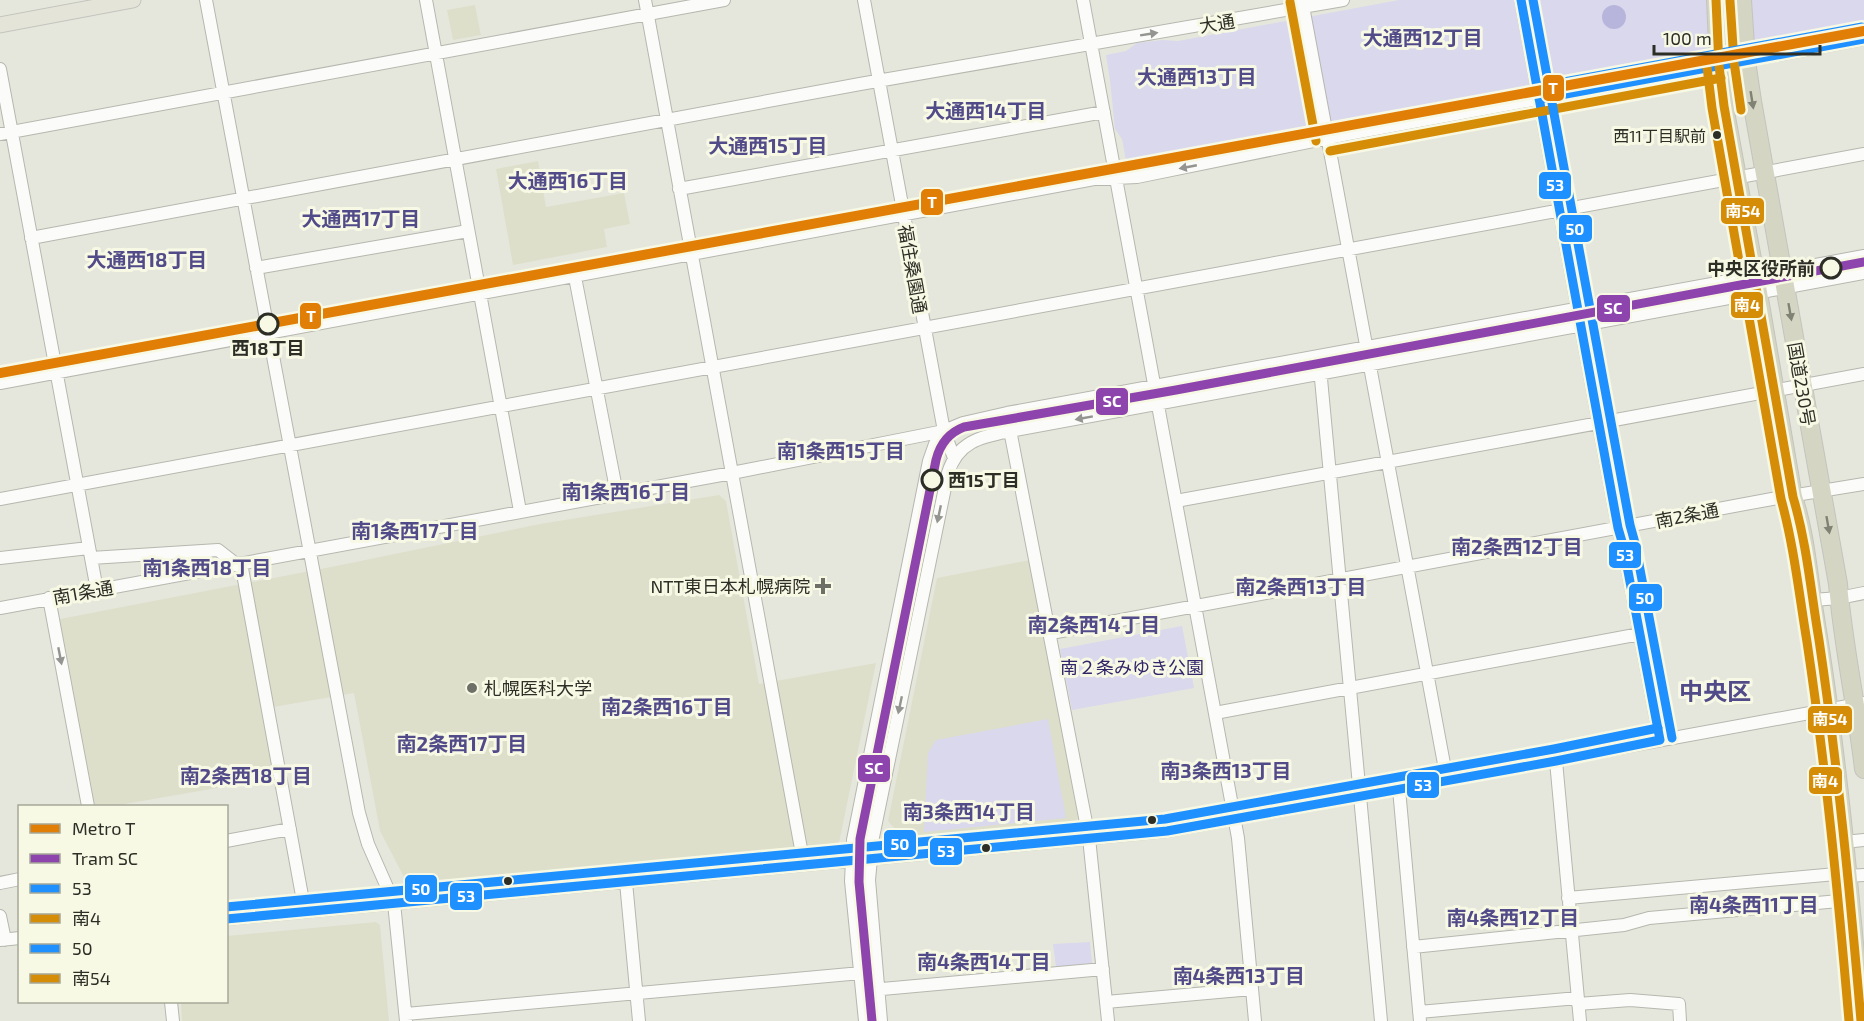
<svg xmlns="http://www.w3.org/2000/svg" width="1864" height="1021" font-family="'Exo 2','Noto Sans JP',sans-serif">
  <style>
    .built { fill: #dddfcb }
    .green { fill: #d9d8ed }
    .water { fill: #b8b5dc }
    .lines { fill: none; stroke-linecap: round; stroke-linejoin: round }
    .minor-casing { stroke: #b6b7ae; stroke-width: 14 }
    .major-casing { stroke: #c4c4bf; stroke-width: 17 }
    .highway-casing { stroke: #c4c4bf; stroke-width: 20 }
    .minor { stroke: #fbfbfa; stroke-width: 12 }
    .major { stroke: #e4e4d8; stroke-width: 15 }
    .highway { stroke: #d4d5c2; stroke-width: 18 }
    .tram { stroke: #bcbcb8; stroke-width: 1.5 }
    .bus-1-casing { stroke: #f7f9e4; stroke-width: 14 }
    .bus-2-casing { stroke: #f7f9e4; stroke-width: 14 }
    .bus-3-casing { stroke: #f7f9e4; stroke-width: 14 }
    .bus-4-casing { stroke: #f7f9e4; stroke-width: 14 }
    .bus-1 { stroke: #1e90ff; stroke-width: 9 }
    .bus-2 { stroke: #d58d08; stroke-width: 9 }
    .bus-3 { stroke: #1e90ff; stroke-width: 9 }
    .bus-4 { stroke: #d58d08; stroke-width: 9 }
    .tram-1-casing { stroke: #f7f9e4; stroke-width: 14 }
    .tram-1 { stroke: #8e44ad; stroke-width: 9 }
    .metro-1-casing { stroke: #f7f9e4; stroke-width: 15 }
    .metro-1 { stroke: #e07e06; stroke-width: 10 }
    .oneway { fill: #949490 }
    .oneway2 { fill: #808274 }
    .bus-dot { fill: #2d2e26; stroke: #f7f9e4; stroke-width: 2 }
    .stop-dot { fill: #f7f9e4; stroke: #2d2e26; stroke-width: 3 }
    .poi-dot { fill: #6e6f66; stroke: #f7f9e4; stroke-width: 2 }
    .labels { text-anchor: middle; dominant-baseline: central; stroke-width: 6; stroke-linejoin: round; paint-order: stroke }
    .bus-label { font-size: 16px; fill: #2d2e26; stroke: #f7f9e4; text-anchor: end }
    .street-label { font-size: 18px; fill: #2d2e26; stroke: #f7f9e4 }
    .stop-label { font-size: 18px; font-weight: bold; fill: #2d2e26; stroke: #f7f9e4; text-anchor: end }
    .poi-label { font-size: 18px; fill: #2d2e26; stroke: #f7f9e4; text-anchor: end }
    .park-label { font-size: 18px; fill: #312469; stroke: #f7f9e4 }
    .neighbourhood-label { font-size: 20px; font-weight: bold; fill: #524b89; stroke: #f7f9e4 }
    .district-label { font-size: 24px; font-weight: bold; fill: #524b89; stroke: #f7f9e4 }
    .line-badge { stroke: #f7f9e4; stroke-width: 2 }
    .badge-label { font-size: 16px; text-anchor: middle; font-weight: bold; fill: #fff }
  </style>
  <rect width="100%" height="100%" fill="#e6e7dc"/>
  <path class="built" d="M475 5 481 35 453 40 447 10Z
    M538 161 546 207 624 193 630 224 604 229 607 247 513 265 496 169Z
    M719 495 726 501 759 684 876 663 839 843 414 884 406 881 380 831 354 693 262 709 274 778 113 806H95L60 619 336 566 540 524Z
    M1030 560 1078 818 1076 821 903 838 888 821 937 578Z
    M376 922 380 925 389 1021H182L181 1002H226L227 936Z"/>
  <path class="green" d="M1399 0H1864V26L1303 130 1127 166 1122 139 1115 129 1110 80 1106 55 1126 51 1137 43 1162 40 1178 41Z
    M1182 626 1194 688 1072 710 1060 649Z
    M1048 719 1066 818 924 832 928 753 936 740Z
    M1090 942 1092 963 1056 967 1053 944Z"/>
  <path class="water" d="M1602 17a12 12 0 1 1 24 0a12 12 0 1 1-24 0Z"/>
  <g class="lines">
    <defs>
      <path id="minor" d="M206 0 359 813 368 844 394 903 406 1021
        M426 0 520 511
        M645 0 804 865
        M864 0 944 431 954 458
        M1083 0 1238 838 1255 1021
        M1521 0 1618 528 1623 545 1660 740
        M1302 1 1447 780
        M0 69 97 590
        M0 134 724 0
        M679 189 1104 112
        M31 238 860 84 1343 0
        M256 268 468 231
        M575 277 617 494
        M1320 368 1381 1021
        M0 383 1094 179 1137 177 1348 134 1864 39
        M1009 425 1089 838 1108 1021
        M0 499 1864 154
        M1176 501 1864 374
        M0 558 89 548
        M91 558 218 550 236 564
        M241 563 305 912
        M49 598 88 806
        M1813 600 1839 598 1864 593
        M0 608 732 473 944 431 963 423 1007 413 1864 256
        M1051 633 1772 499 1864 484
        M1215 713 1640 634
        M1556 761 1580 1021
        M1399 789 1420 1021
        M226 841 290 829
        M1844 842 1864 840
        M1847 876 1864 875
        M626 882 639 1021
        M0 883 20 879
        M1568 898 1847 873
        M0 916 5 940
        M226 919 1167 831 1864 703
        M0 940 20 938
        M1413 947 1624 925 1649 918 1850 900
        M871 990 1103 969
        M171 1002 173 1021
        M1106 1002 1252 989
        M1578 1004 1630 1000 1679 1004 1680 1021
        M1419 1012 1578 998
        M406 1014 861 973
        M865 1021 851 881 853 840 929 461 935 444 944 431
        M881 1021 869 880 873 837 948 473C958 441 981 437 1010 431L1864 273"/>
      <path id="major" d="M0 25 133 0"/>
      <path id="highway" d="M1716 0 1719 66 1724 106 1756 281 1793 497C1806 537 1808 577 1815 618 1837 751 1849 886 1861 1021
        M1742 0 1746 61 1752 101 1838 584C1843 646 1857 707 1864 769"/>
    </defs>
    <use href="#minor" class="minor-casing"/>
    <use href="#major" class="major-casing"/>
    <use href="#highway" class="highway-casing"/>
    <use href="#minor" class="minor"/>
    <use href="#major" class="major"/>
    <use href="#highway" class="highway"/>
    <path class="tram" d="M1080 413 1104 403
      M921 537 922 558"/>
    <defs>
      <path id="bus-1" d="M1521 0 1618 528 1623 545 1660 740
        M1539 99 1864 39
        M226 919 1167 831 1556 761 1660 740"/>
      <path id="bus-2" d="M1730 1 1734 62 1741 110
        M1290 2 1316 141
        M1707 67 1712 108 1781 499C1794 546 1799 594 1807 642 1826 768 1838 894 1849 1021
        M1330 151 1721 78"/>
      <path id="bus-3" d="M1533 0 1630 525 1635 543 1672 738
        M1537 87 1862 27
        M226 907 1165 819 1554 749 1658 728"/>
      <path id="bus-4" d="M1716 0 1719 66 1724 106 1793 497C1807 544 1811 593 1819 640 1838 767 1850 894 1861 1021"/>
    </defs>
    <use href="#bus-1" class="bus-1-casing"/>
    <use href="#bus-2" class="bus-2-casing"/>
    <use href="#bus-3" class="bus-3-casing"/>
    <use href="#bus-4" class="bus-4-casing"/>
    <use href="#bus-1" class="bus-1"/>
    <use href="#bus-2" class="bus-2"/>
    <use href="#bus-3" class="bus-3"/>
    <use href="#bus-4" class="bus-4"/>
    <defs>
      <path id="tram-1" d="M872 1021 859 882 860 839 936 460C940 444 948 433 964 427L1176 390 1864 262"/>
    </defs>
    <use href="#tram-1" class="tram-1-casing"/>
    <use href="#tram-1" class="tram-1"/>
    <defs>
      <path id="metro-1" d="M0 373 1864 31"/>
    </defs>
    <use href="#metro-1" class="metro-1-casing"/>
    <use href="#metro-1" class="metro-1"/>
  </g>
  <defs><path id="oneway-solid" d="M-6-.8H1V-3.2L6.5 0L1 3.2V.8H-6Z" transform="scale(1.5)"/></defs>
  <g class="oneway">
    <use href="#oneway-solid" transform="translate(1149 34) rotate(-9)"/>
    <use href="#oneway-solid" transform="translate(1188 167) rotate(169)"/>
    <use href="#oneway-solid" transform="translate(1084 418) rotate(170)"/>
    <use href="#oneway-solid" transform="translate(939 514) rotate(102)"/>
    <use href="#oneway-solid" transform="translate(60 656) rotate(79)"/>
    <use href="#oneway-solid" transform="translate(900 705) rotate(102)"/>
  </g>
  <g class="oneway2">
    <use href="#oneway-solid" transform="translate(1752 100) rotate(81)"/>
    <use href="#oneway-solid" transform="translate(1790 312) rotate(80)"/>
    <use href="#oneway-solid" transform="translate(1828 525) rotate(80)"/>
  </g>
  <g class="bus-dot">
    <circle cx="1717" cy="135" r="5"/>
    <circle cx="1152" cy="820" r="5"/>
    <circle cx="986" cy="848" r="5"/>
    <circle cx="508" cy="881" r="5"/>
  </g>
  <g class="stop-dot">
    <circle cx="1831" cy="268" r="10"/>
    <circle cx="268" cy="324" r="10"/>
    <circle cx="932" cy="480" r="10"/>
  </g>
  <g class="poi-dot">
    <path d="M820 577h6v6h6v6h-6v6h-6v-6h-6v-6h6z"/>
    <circle cx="472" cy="688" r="6"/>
  </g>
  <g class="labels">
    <g class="bus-label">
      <text x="1706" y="135">西11丁目駅前</text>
    </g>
    <g class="street-label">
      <text transform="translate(1217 23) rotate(-9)">大通</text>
      <text transform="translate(913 269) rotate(80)">福住桑園通</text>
      <text transform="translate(1802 384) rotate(80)">国道230号</text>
      <text transform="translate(1687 515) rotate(-11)">南2条通</text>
      <text transform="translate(83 592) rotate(-10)">南1条通</text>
    </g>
    <g class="stop-label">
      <text x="1815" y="268">中央区役所前</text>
      <text x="268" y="348" text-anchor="middle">西18丁目</text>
      <text x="948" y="480" text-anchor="start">西15丁目</text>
    </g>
    <g class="poi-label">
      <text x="810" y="586">NTT東日本札幌病院</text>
      <text x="484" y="688" text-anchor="start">札幌医科大学</text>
    </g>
    <g class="park-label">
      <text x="1132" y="667">南２条みゆき公園</text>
    </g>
    <g class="neighbourhood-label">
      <text x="1423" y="37">大通西12丁目</text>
      <text x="1197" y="76">大通西13丁目</text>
      <text x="986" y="110">大通西14丁目</text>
      <text x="768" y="145">大通西15丁目</text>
      <text x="568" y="180">大通西16丁目</text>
      <text x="361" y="218">大通西17丁目</text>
      <text x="147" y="259">大通西18丁目</text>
      <text x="841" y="450">南1条西15丁目</text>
      <text x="626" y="491">南1条西16丁目</text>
      <text x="415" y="530">南1条西17丁目</text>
      <text x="1517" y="546">南2条西12丁目</text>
      <text x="207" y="567">南1条西18丁目</text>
      <text x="1301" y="586">南2条西13丁目</text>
      <text x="1094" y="624">南2条西14丁目</text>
      <text x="667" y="706">南2条西16丁目</text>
      <text x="462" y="743">南2条西17丁目</text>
      <text x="1226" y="770">南3条西13丁目</text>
      <text x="246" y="775">南2条西18丁目</text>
      <text x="969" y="811">南3条西14丁目</text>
      <text x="1754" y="904">南4条西11丁目</text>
      <text x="1513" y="917">南4条西12丁目</text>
      <text x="984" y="961">南4条西14丁目</text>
      <text x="1239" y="975">南4条西13丁目</text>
    </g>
    <g class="district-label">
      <text x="1715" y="690">中央区</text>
    </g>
  </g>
  <g class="line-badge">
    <rect x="1542" y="74" width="23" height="28" rx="6" fill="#e07e06"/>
    <rect x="1538" y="171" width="34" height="29" rx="6" fill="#1e90ff"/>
    <rect x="920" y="188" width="24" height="28" rx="6" fill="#e07e06"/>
    <rect x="1720" y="197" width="45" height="28" rx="6" fill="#d58d08"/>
    <rect x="1558" y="214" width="35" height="29" rx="6" fill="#1e90ff"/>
    <rect x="1730" y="291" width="34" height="28" rx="6" fill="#d58d08"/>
    <rect x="1596" y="294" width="35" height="29" rx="6" fill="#8e44ad"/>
    <rect x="299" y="302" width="23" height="28" rx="6" fill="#e07e06"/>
    <rect x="1095" y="387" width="34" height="29" rx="6" fill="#8e44ad"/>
    <rect x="1608" y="541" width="34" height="28" rx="6" fill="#1e90ff"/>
    <rect x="1628" y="583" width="35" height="29" rx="6" fill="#1e90ff"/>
    <rect x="1807" y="705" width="46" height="29" rx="6" fill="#d58d08"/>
    <rect x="857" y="754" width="34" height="29" rx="6" fill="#8e44ad"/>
    <rect x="1808" y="766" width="35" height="29" rx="6" fill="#d58d08"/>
    <rect x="1406" y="771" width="34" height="28" rx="6" fill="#1e90ff"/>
    <rect x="883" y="829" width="34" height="29" rx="6" fill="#1e90ff"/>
    <rect x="929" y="837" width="34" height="29" rx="6" fill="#1e90ff"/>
    <rect x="404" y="874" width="34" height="29" rx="6" fill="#1e90ff"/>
    <rect x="449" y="882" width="34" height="29" rx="6" fill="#1e90ff"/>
  </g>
  <g class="badge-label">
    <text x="1553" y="94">T</text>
    <text x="1555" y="191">53</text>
    <text x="932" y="208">T</text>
    <text x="1743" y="217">南54</text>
    <text x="1575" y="235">50</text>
    <text x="1747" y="311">南4</text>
    <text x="1613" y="314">SC</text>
    <text x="311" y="322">T</text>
    <text x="1112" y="407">SC</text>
    <text x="1625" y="561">53</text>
    <text x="1645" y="604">50</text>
    <text x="1830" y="725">南54</text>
    <text x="874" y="774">SC</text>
    <text x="1825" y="787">南4</text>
    <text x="1423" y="791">53</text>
    <text x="900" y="850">50</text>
    <text x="946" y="857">53</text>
    <text x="421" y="895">50</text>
    <text x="466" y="902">53</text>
  </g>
  <rect x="18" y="805" width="210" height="198" fill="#f7f9e4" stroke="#a6a898" stroke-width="1.5"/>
  <rect x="30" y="824" width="30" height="9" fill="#e07e06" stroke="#a6a898" stroke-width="1.5"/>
  <text x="72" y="835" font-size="18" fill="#2d2e26">Metro T</text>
  <rect x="30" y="854" width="30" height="9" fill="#8e44ad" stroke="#a6a898" stroke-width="1.5"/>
  <text x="72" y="865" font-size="18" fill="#2d2e26">Tram SC</text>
  <rect x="30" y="884" width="30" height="9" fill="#1e90ff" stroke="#a6a898" stroke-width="1.5"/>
  <text x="72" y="895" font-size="18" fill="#2d2e26">53</text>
  <rect x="30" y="914" width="30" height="9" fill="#d58d08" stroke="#a6a898" stroke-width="1.5"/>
  <text x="72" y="925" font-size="18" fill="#2d2e26">南4</text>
  <rect x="30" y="944" width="30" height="9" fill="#1e90ff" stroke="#a6a898" stroke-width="1.5"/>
  <text x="72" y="955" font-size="18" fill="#2d2e26">50</text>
  <rect x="30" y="974" width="30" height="9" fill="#d58d08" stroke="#a6a898" stroke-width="1.5"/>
  <text x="72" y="985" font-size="18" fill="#2d2e26">南54</text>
  <path d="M1654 45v9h166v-9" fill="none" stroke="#2d2e26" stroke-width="3"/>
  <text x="1663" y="45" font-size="18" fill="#2d2e26" stroke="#f7f9e4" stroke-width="4.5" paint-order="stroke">100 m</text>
</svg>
